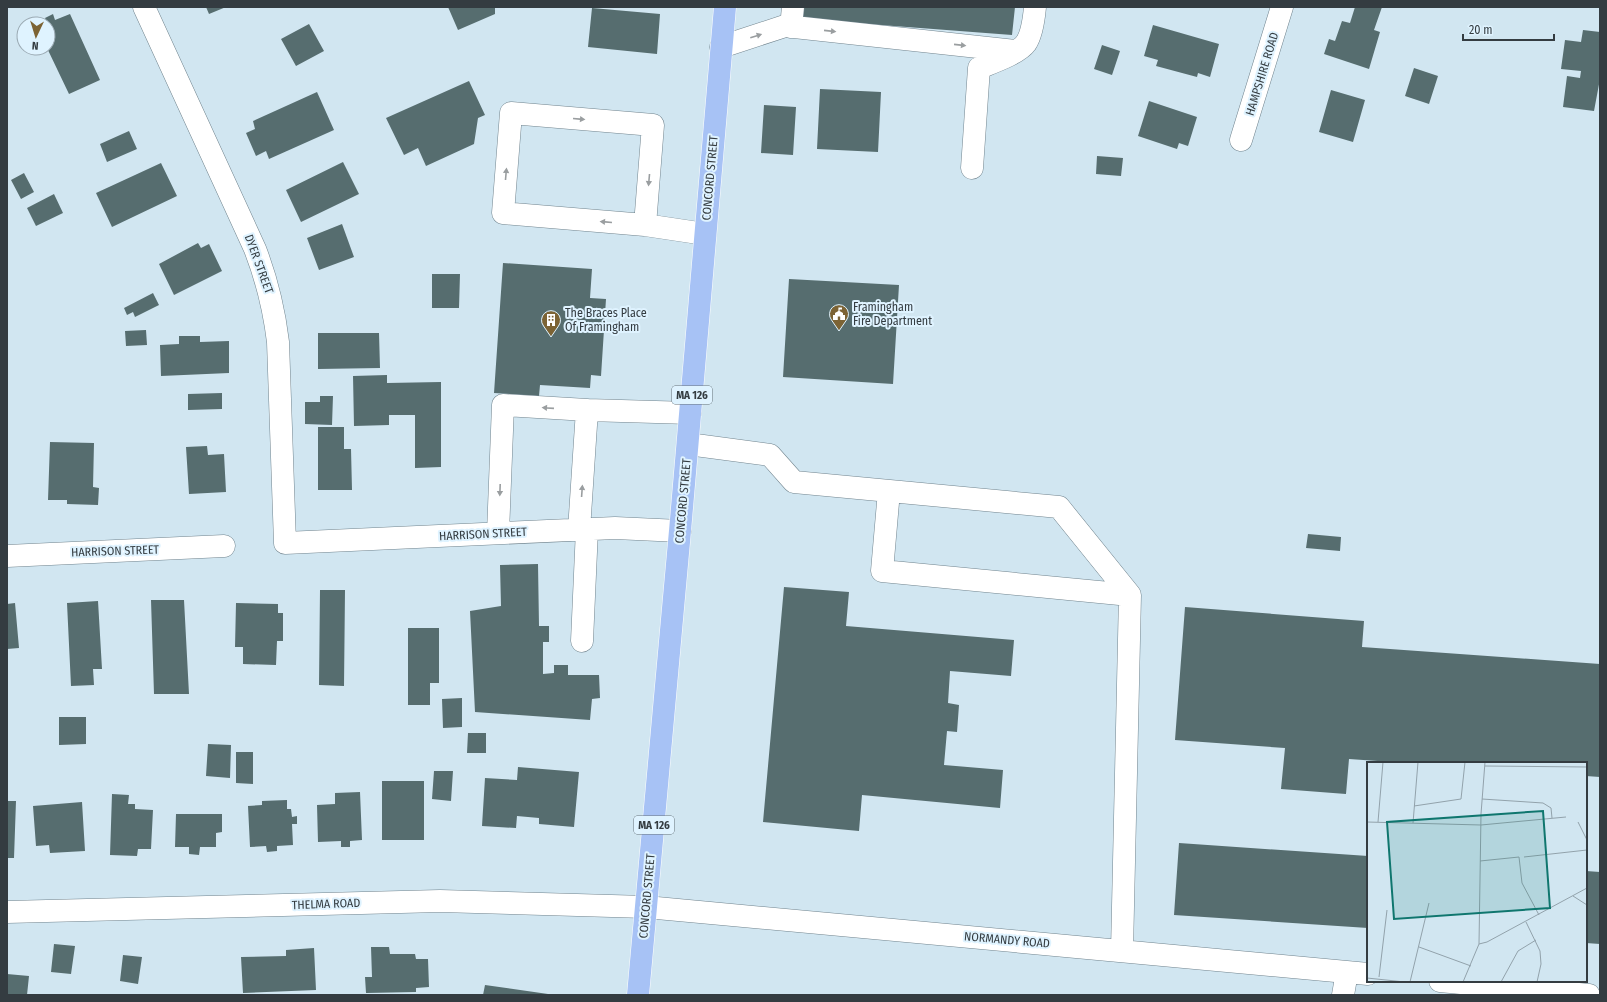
<svg xmlns="http://www.w3.org/2000/svg" width="1607" height="1002" font-family="'Fira Sans Condensed',sans-serif">
  <style>
    .building { fill: #566d6f }
    .lines { fill: none; stroke-linecap: round; stroke-linejoin: round }
    .minor-casing { stroke: #71848e; stroke-width: 23 }
    .major-casing { stroke: #fff; stroke-width: 23 }
    .minor { stroke: #fff; stroke-width: 22 }
    .major { stroke: #a7c2f5; stroke-width: 22 }
    .oneway { fill: #9a9ea0 }
    .labels { text-anchor: middle; dominant-baseline: central; stroke-width: 4; stroke-linejoin: round; paint-order: stroke }
    .shield { fill: #dff3ff; stroke: #67737a; stroke-width: 1 }
    .shield-label { font-size: 11px; font-weight: bold; fill: #343c41 }
    .street-label { font-size: 12px; fill: #343c41; stroke: #dff3ff }
    .poi-label { font-size: 12px; fill: #343c41; stroke: #dff3ff; text-anchor: start }
    .inset-road { fill: none; stroke: #92a2ab; stroke-width: 1 }
    .view { fill: #0f766e; fill-opacity: 0.15; stroke: #0f766e; stroke-width: 2 }
    .inset-edge { fill: none; stroke: #343c41; stroke-width: 2 }
  </style>
  <rect width="100%" height="100%" fill="#d1e6f1"/>
  <path class="building" d="M206 7H226L209 14Z
    M448 7H495V14L458 30Z
    M803 7H1015L1012 35 802 19Z
    M1355 7H1382L1374 30 1380 32 1369 69 1324 54 1329 39 1335 41 1342 21 1350 23Z
    M592 8 660 14 657 54 588 47Z
    M53 14 55 20 70 14 100 80 69 94 47 48 48 24 45 18Z
    M309 24 324 51 296 66 281 39Z
    M1153 25 1219 44 1210 77 1198 73 1197 77 1156 66 1158 60 1144 56Z
    M1583 30 1600 32V79L1594 111 1563 107 1567 76 1580 78 1581 71 1561 69 1565 40 1581 42Z
    M1102 45 1120 51 1112 75 1094 69Z
    M1414 68 1438 76 1429 104 1405 96Z
    M469 81 485 115 478 118 474 144 426 166 418 148 404 155 386 118Z
    M820 89 881 92 878 152 817 149Z
    M1331 90 1365 100 1353 142 1319 132Z
    M317 92 334 130 269 159 266 151 256 156 246 133 255 129 253 121Z
    M1149 101 1197 117 1188 146 1179 143 1177 149 1138 136Z
    M764 105 796 107 793 155 761 153Z
    M129 131 137 149 107 162 100 144Z
    M1097 156 1123 158 1121 176 1096 174Z
    M343 162 359 194 301 222 286 190Z
    M161 163 177 196 112 227 96 193Z
    M24 173 34 192 21 199 11 180Z
    M54 194 63 213 36 226 27 208Z
    M342 224 354 257 319 270 307 238Z
    M198 243 201 248 209 244 222 271 174 295 159 264Z
    M503 263 592 269 590 298 606 299 601 376 591 375 590 388 540 385 539 396 494 393Z
    M432 274H460L459 308H432Z
    M789 279 899 285 893 384 783 377Z
    M153 293 159 305 135 317 133 312 127 315 124 308Z
    M146 330 147 345 126 346 125 331Z
    M318 333H379L380 368 318 369Z
    M179 336H200V342L229 341V373L161 376 160 345 179 344Z
    M387 375V383L441 382V467L415 468V415H389V425L354 426 353 376Z
    M222 393V409L188 410V394Z
    M320 396H333L332 425 305 424V402H320Z
    M318 427H344V449H351L352 490H318Z
    M50 442 94 443 93 487 99 488 98 505 67 504V500H48Z
    M207 446 208 455 224 454 226 492 189 494 186 447Z
    M1308 534 1341 537 1340 551 1306 548Z
    M538 564 539 626H549V642H543V674L554 673V665H568V675H599L600 698 592 699 590 720 475 712 470 611 501 606 500 565Z
    M784 587 849 592 846 626 1014 640 1011 676 950 671 948 703 959 705 957 732 947 731 944 765 1003 770 1000 808 862 795 859 831 763 822Z
    M320 590H345L344 686 319 685Z
    M151 600H184L189 694H154Z
    M98 601 102 669H93L94 685 71 686 67 603Z
    M15 603 19 648 7 649V604Z
    M236 603 278 604V613H283V641H277L276 665 243 664V647H235Z
    M1185 607 1364 621 1362 647 1600 664V777L1586 776V763H1406L1349 759 1346 794 1281 789 1285 748 1175 740Z
    M408 628H439V683H430V705H408Z
    M462 698V727L443 728 442 699Z
    M59 717H86V744L59 745Z
    M468 733H486V753H467Z
    M208 744 231 745 230 778 206 776Z
    M236 752H253V784L236 783Z
    M518 767 579 772 574 827 539 824V818L517 816 516 828 482 826 485 778 517 780Z
    M434 771H453L451 801 432 799Z
    M382 781H424V840H382Z
    M360 792 362 840 350 841V847H341V841L318 842 317 805 335 804V793Z
    M112 794 129 795 128 804H135V809L153 810 151 849H138L137 856 110 855Z
    M287 800V809H291L292 817 297 816V824H292L293 845 277 846V851L267 852 266 846 250 847 248 806 262 805V801Z
    M7 801H16L14 858H7Z
    M82 802 85 851 50 853 49 845 36 846 33 806Z
    M176 814H222V832L216 833V847H200L199 855 189 854V847H175Z
    M1179 843 1368 856V928L1174 915Z
    M1586 871 1600 872V944L1586 943Z
    M54 944 75 946 71 974 51 972Z
    M371 947H389L390 954H415L416 959H428L429 987 416 988V992L366 993 365 977H372Z
    M314 948 316 990 243 993 241 957 286 956V950Z
    M123 955 142 957 138 984 120 981Z
    M7 974 29 976 27 995H7Z
    M485 985 548 994V995H483Z"/>
  <g class="lines">
    <defs>
      <path id="minor" d="M144 7 255 249C267 280 274 309 278 342L285 543 615 528 680 531
        M791 27 793 7
        M721 47 785 26 1015 51
        M1241 140 1282 7
        M972 168 979 68C991 63 1018 54 1026 43 1032 34 1034 18 1035 7
        M645 225 653 125 511 113 503 213 645 225 705 234
        M688 444 770 455 794 482 1059 507 1130 595 1122 951
        M889 491 882 571 1130 595
        M579 530 587 410
        M498 533 503 405 587 410 690 413
        M7 556 224 546
        M582 641 587 529
        M7 912 440 901 646 907 1368 974
        M1440 981 1589 995
        M1343 995 1347 972"/>
      <path id="major" d="M638 995 680 531 725 7"/>
    </defs>
    <use href="#minor" class="minor-casing"/>
    <use href="#major" class="major-casing"/>
    <use href="#minor" class="minor"/>
    <use href="#major" class="major"/>
  </g>
  <defs><path id="oneway-solid" d="M-6-.8H1V-3.2L6.5 0L1 3.2V.8H-6Z"/></defs>
  <g class="oneway">
    <use href="#oneway-solid" transform="translate(830 31) rotate(6)"/>
    <use href="#oneway-solid" transform="translate(756 36) rotate(-18)"/>
    <use href="#oneway-solid" transform="translate(960 45) rotate(6)"/>
    <use href="#oneway-solid" transform="translate(579 119) rotate(5)"/>
    <use href="#oneway-solid" transform="translate(506 174) rotate(-85)"/>
    <use href="#oneway-solid" transform="translate(649 180) rotate(95)"/>
    <use href="#oneway-solid" transform="translate(606 222) rotate(-175)"/>
    <use href="#oneway-solid" transform="translate(548 408) rotate(-176)"/>
    <use href="#oneway-solid" transform="translate(500 490) rotate(92)"/>
    <use href="#oneway-solid" transform="translate(582 491) rotate(-86)"/>
  </g>
  <defs>
    <symbol id="civic-pin" viewBox="-11 -11 22 30"><path d="M0 17L-7.5 6A9.5 9.5 0 1 1 7.5 6Z" fill="#7c6334" stroke="#dff3ff"/><path d="M-.6-6.5H3V-4.5H.6V-3L4-1V1h2V6H-6V1h2V-1L-.6-3ZM-1.2 2.5V6h2.4V2.5Z" fill="#fff"/></symbol>
    <symbol id="building-pin" viewBox="-11 -11 22 30"><path d="M0 17L-7.5 6A9.5 9.5 0 1 1 7.5 6Z" fill="#7c6334" stroke="#dff3ff"/><path d="M-4-6H4V6H1V3H-1V6H-4ZM-2.5-4.3h1.7v1.8h-1.7ZM.8-4.3h1.7v1.8H.8ZM-2.5-1h1.7V.8h-1.7ZM.8-1h1.7V.8H.8Z" fill="#fff"/></symbol>
  </defs>
  <g fill-rule="evenodd">
    <use href="#civic-pin" x="828" y="303" width="22" height="30"/>
    <use href="#building-pin" x="540" y="309" width="22" height="30"/>
  </g>
  <g class="labels">
    <g class="shield">
      <rect x="672" y="386" width="40" height="18" rx="3"/>
      <rect x="634" y="816" width="40" height="18" rx="3"/>
    </g>
    <g class="shield-label">
      <text x="692" y="395">MA 126</text>
      <text x="654" y="825">MA 126</text>
    </g>
    <g class="street-label">
      <text transform="translate(1262 74) rotate(-73)">HAMPSHIRE ROAD</text>
      <text transform="translate(710 178) rotate(-85)">CONCORD STREET</text>
      <text transform="translate(259 264) rotate(70)">DYER STREET</text>
      <text transform="translate(683 501) rotate(-85)">CONCORD STREET</text>
      <text transform="translate(483 534) rotate(-3)">HARRISON STREET</text>
      <text transform="translate(115 551) rotate(-2)">HARRISON STREET</text>
      <text transform="translate(647 896) rotate(-85)">CONCORD STREET</text>
      <text transform="translate(326 904) rotate(-2)">THELMA ROAD</text>
      <text transform="translate(1007 940) rotate(5)">NORMANDY ROAD</text>
    </g>
    <g class="poi-label">
      <text x="853" y="307">Framingham<tspan x="853" dy="14">Fire Department</tspan></text>
      <text x="565" y="313">The Braces Place<tspan x="565" dy="14">Of Framingham</tspan></text>
    </g>
  </g>
  <g transform="translate(1367 762)">
    <rect width="220" height="220" fill="#d1e6f1"/>
    <path class="inset-road" d="M118 4 220 5M115 37 176 41 184 46 185 56M47 44 94 37 98 0M0 60 114 63 199 55M11 60 16 0M211 60 220 78M46 61 51 0M157 95 220 88M113 99 152 95 155 121 172 153M206 134 220 143M159 160 173 189 174 202 170 220M112 182 120 180 220 126M52 185 104 204M12 215 20 148M0 216 38 220M43 220 62 141M96 220 112 182 114 52 118 0M134 220 151 189 169 178"/>
    <path class="view" d="M176 49 183 146 27 157 20 60Z"/>
    <rect width="220" height="220" class="inset-edge"/>
  </g>
  <rect width="1607" height="1002" fill="none" stroke="#343c41" stroke-width="16"/>
  <g transform="translate(36 36) rotate(184)"><circle r="19" fill="#dff3ff" stroke="#9baab3"/>
  <path d="M0-3L7 15L0 10L-7 15Z" fill="#7c6334"/>
  <text y="-6" font-size="11" font-weight="bold" text-anchor="middle" fill="#343c41">N</text>
  </g>
  <path d="M1463 34v6h91v-6" fill="none" stroke="#343c41" stroke-width="2"/>
  <text x="1469" y="34" font-size="12" fill="#343c41" stroke="#dff3ff" stroke-width="3" paint-order="stroke">20 m</text>
</svg>
